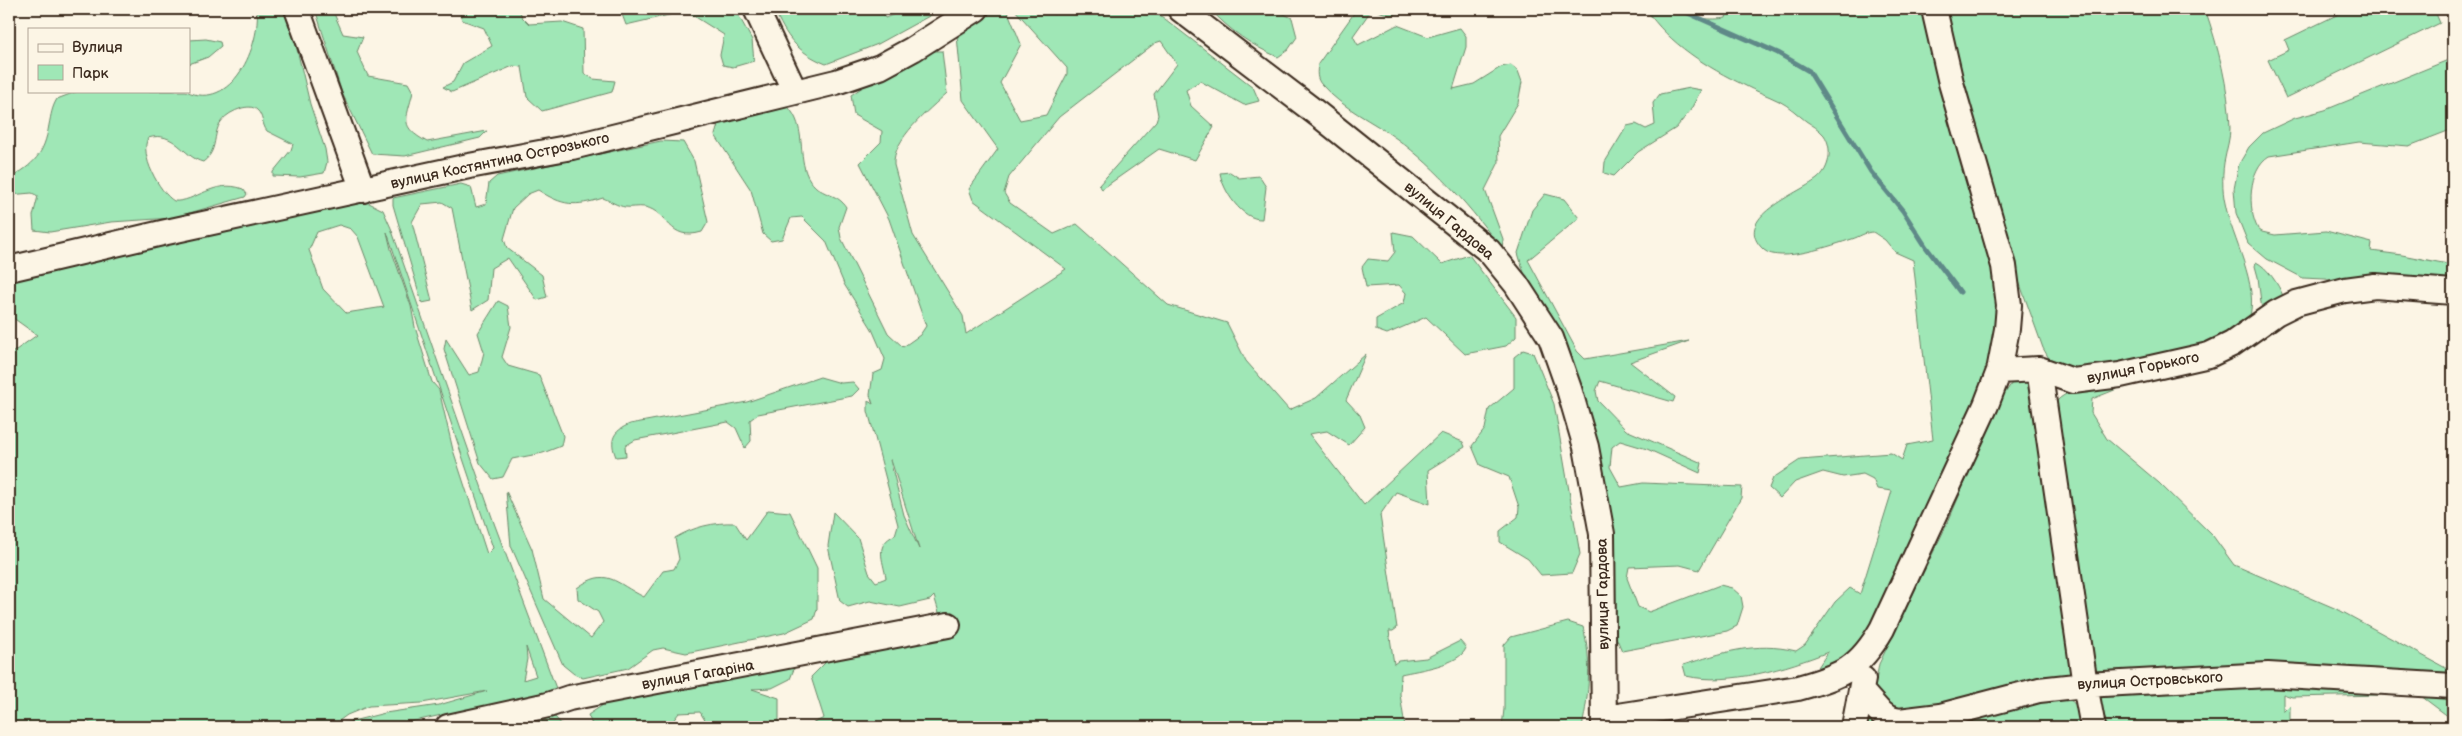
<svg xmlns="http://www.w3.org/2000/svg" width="2462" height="736" font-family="'Balsamiq Sans',sans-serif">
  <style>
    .green { fill: #9fe7b6; stroke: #6d886a; fill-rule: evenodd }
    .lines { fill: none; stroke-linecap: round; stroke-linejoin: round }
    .stream { stroke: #5f8988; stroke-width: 5 }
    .minor-casing { stroke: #3b2a1e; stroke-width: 28 }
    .minor { stroke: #fcf5e5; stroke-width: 24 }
    .labels { text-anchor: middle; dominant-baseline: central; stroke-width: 5; stroke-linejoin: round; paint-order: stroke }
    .street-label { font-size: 15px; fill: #3b2a1e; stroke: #fcf5e5 }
  </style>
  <rect width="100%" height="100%" fill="#fcf5e5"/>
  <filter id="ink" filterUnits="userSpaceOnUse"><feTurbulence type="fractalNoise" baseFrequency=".02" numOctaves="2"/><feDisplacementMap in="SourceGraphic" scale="10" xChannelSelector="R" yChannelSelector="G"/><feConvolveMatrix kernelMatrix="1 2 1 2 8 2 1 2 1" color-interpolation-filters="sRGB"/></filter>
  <g filter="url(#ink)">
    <path class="green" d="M257 9H284L290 20 310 104 325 149 327 162 324 173 300 177 273 176V172L291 150 293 144 267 131C262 125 263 115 257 110 253 106 247 107 242 108 203 121 225 146 203 162 183 157 175 130 148 138 139 154 159 192 174 201 194 203 215 178 243 189L247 194 245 197 172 218 111 222 50 232 34 230 33 216 38 196 32 193 9 195V179C34 164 44 155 49 125 51 115 52 107 57 99L78 91H186C232 113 261 45 257 9Z
      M315 9H332L343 34 363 37 357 52 368 76 408 83 413 92C406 121 399 126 427 142L487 131 480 138 405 156 372 154 342 93Z
      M455 9H519L522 17 529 24 562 22 583 29 584 73 593 79 615 81 612 92 542 111 527 97 522 67 513 66 452 92 443 87 453 82 463 63 492 46 484 28 462 20 459 10Z
      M620 9H735L752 40 754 61 733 67 723 65 720 55 724 35 686 11 626 25Z
      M774 9H883L885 18 907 9H942L878 44 826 64C797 52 786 37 774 9Z
      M1003 9 1008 12 1021 44 1000 83 1020 120 1046 115 1067 74V68L1014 9H1048L1054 15V9H1152L1253 87 1259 101 1244 105 1200 81 1186 90 1191 106 1214 127 1195 160 1159 149 1102 189 1099 185 1156 121 1158 115 1154 94 1177 64 1161 41 1155 43 1059 117 1009 177 1004 193 1010 203 1054 234 1077 224 1168 305 1227 323 1246 361 1289 410 1316 398 1366 354 1346 400 1360 415 1365 427 1349 445 1327 431 1309 434 1364 505 1441 433 1463 442 1465 447 1428 470 1430 504 1396 492 1380 515 1397 628 1393 631H1389L1394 664 1398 661 1426 658 1460 641 1466 648C1460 665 1418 670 1401 674L1400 694 1405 727H805L824 718 811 677 827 661 941 619 934 596 930 600 900 607 870 601 848 607 840 601 828 546 833 512 858 538 869 573 876 582 886 578C883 559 874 545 895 535L898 525 868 411V401L873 404 870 395 873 374 882 370 885 359 872 329 844 284 826 241 802 217 791 218 782 239 771 241 763 234 751 190 715 135 718 125C738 115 766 108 788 107 807 127 797 156 808 177 820 198 836 191 846 207L839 227 841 238 888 333 903 347 920 335 926 326 889 219 860 163 881 142 882 131 854 115 851 95C877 78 910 49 942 51L947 93C929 110 892 139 894 165L913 235 963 316 966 334 1066 269 973 200 969 189 998 149 963 100 956 25ZM890 460H891L919 549 904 515Z
      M1210 9H1285L1282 13 1292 18 1297 37 1288 50 1278 57C1252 46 1229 30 1210 9Z
      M1357 9H1404L1401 13 1390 15 1372 9 1353 36 1358 45 1397 25 1428 37 1460 28 1466 36V47L1453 89 1474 84 1501 67 1511 65 1518 71 1522 82 1518 103 1498 136 1499 162 1485 190 1503 239 1502 250C1473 210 1437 168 1397 139 1371 120 1343 109 1322 85 1316 79 1317 72 1318 64Z
      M1646 9H1683C1693 20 1712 20 1726 18L1728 9H1924L1994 270 1997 306 1996 333 1982 393 1859 652 1813 675 1828 652C1787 668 1730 686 1686 676L1683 665C1722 653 1755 641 1796 651L1805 645 1835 602 1850 588 1860 594 1892 491 1877 489 1873 479 1863 474 1843 477 1823 472 1795 482 1780 498 1769 488 1773 478 1800 460 1891 453 1902 460 1907 445 1933 440 1913 260 1895 252 1885 240 1873 232C1865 232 1859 237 1852 239 1833 245 1780 264 1764 250 1729 218 1798 194 1817 179 1830 169 1833 148 1824 135 1819 129 1812 125 1806 121 1797 114 1789 106 1779 101 1767 95 1755 91 1744 85 1708 68 1668 43 1646 9Z
      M1943 9H2205C2218 46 2229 88 2230 128 2230 139 2227 147 2225 158 2222 170 2222 191 2225 203 2232 240 2260 284 2249 320L2215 345 2085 374 2051 362 2043 348 2016 273Z
      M2349 9H2434L2440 23 2286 98 2268 60 2289 50 2285 40Z
      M206 39 220 42 221 46 208 57 189 64V40Z
      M2453 58V129L2409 146 2359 142 2269 156C2248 169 2247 209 2258 229L2262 232 2275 235 2326 231 2372 243 2371 251 2402 255 2453 265V285L2303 278 2267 259 2248 243 2236 213 2234 189 2239 164 2249 147 2263 133 2295 118 2325 110Z
      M1690 88 1701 90 1690 111 1676 128 1638 152 1614 176 1604 173 1605 162 1627 126 1636 124 1646 129 1655 125 1653 103 1660 94Z
      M661 141 683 142 694 161 708 222 702 232C668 242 669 212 645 207 638 206 631 208 625 207 618 206 610 201 603 198 575 207 563 206 538 190L528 194 513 208 504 239 507 248 542 275 547 297 537 300 508 258 491 268 488 300 472 310 452 208 442 202 422 204 412 222 432 301 422 303 393 205V198L461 184 471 187 476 207 486 204 489 183 497 176Z
      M1230 172 1239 178 1259 176 1266 187 1262 219C1242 220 1223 191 1220 173Z
      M1545 194 1564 199 1579 218 1528 260 1577 351 1585 359 1689 341 1630 362 1675 397 1673 402 1600 381 1596 391 1598 401 1626 430 1702 463 1700 473 1647 449 1620 441 1612 447 1610 467 1621 487 1643 483 1742 487 1741 498 1699 570 1680 565 1629 567 1627 578 1638 607 1649 612 1720 585 1732 588 1741 596 1743 607 1737 626 1727 631 1622 651 1616 637 1607 545 1518 253 1532 210Z
      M363 200 383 210 391 228 494 523 557 691 525 702 446 714 388 727H96L87 721 71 727H9V355L37 335 9 315V272ZM339 225 351 229 358 237 384 307 346 313 323 289 309 250 317 232ZM387 232 493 548 487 554 453 450 439 390 432 382 415 327 411 306 391 249ZM526 647 536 676 523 680 527 659ZM487 691 439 705 385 713 332 726 347 715 369 706 422 703Z
      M1393 232 1413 236 1442 264 1469 255 1516 317V337L1506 346 1465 354 1426 317 1387 334 1376 330V319L1404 303 1406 293 1399 285 1366 287 1362 267 1368 259 1388 261 1395 252Z
      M2256 262C2267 267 2279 285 2283 296L2262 311 2258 277 2255 266Z
      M498 301 508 306 511 327 502 357 508 366 539 375 563 436 561 446 543 453 512 459 503 477 493 479 480 463 444 349 446 339 469 375 479 372 484 352 478 333Z
      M1523 350 1533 353 1554 404 1580 554 1572 573 1541 575 1528 559 1500 542V531L1518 517 1519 507 1509 477 1480 465 1472 446 1485 429 1489 409 1514 388V357Z
      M820 377 841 383 853 382 859 389 852 396 758 414 750 420 751 441 745 448 736 428 728 422 635 440 625 446 626 456 616 457C609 440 613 431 630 424L747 402Z
      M2029 379 2074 677 1980 700 1891 712 1874 692 1879 664 1948 522 2000 400 2012 383Z
      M2122 387 2092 399 2091 413 2107 439 2159 483 2213 536 2234 565 2339 610 2453 672V680L2395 687 2380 695 2292 697 2283 694V712L2290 705V727H2100L2098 676 2092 670 2052 409C2062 384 2099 389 2122 387Z
      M506 491 532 549 544 599 591 638 603 622 598 612 578 599 577 588C607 566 615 583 644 597L663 571 674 569 679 559 675 538C693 527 714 522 735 523L746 540 768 510 790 512 817 568V609L814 619 784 633 686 653 663 648 653 650 628 668 583 678 574 674 563 665 511 546Z
      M1568 622 1583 627C1592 660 1589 694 1582 727H1502L1504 709V645L1511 637Z
      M784 666 794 669 790 679 772 688 752 689 779 698V719L776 727H709L700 712 679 713 672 722V727H593L588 715 612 699Z
      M2421 696 2453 698V720Z
      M2068 698 2076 705 2082 727H1863L1869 710 1872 715Z
      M555 717 564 727H508L534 719Z"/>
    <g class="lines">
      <path class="stream" d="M1679 9 1778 53 1809 71 1871 172 1903 211 1926 247 1960 292"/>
      <defs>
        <path id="minor" d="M297 9 363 190
          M756 9 795 92
          M1180 9 1319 115 1489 251 1516 284 1551 338 1569 389 1586 447 1602 534 1604 727
          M9 269 162 233 469 166 572 147 836 82 880 67 913 49 976 9
          M2039 369 2085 685 2093 727
          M1999 371 2039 369 2073 381 2120 375 2209 355 2232 344 2276 313 2296 303 2345 290 2375 286 2453 292
          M1862 692 1879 711 1888 718 1899 721 1940 716 2039 690 2085 685 2268 675 2453 686
          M1604 718 1798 688C1842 676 1859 669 1882 629L1986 405 1999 371 2007 329 2009 305 2004 266 1951 83 1934 9
          M448 727 548 705 569 698 948 625
          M1854 727 1863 679"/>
      </defs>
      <use href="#minor" class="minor-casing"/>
      <use href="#minor" class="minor"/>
    </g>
  </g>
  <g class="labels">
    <g class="street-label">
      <text transform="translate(500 161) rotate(-12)">вулиця Костянтина Острозького</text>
      <text transform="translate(1449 221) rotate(40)">вулиця Гардова</text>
      <text transform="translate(2143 368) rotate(-11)">вулиця Горького</text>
      <text transform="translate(1603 594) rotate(-91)">вулиця Гардова</text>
      <text transform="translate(698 675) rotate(-10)">вулиця Гагаріна</text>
      <text transform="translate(2150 681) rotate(-3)">вулиця Островського</text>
    </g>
  </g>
  <rect width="2462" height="736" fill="none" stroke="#fcf5e5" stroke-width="30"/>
  <rect x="15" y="15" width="2432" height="706" fill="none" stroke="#3b2a1e" stroke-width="2" filter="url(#ink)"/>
  <rect x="28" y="28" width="162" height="65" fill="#fcf5e5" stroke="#afa495"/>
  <rect x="38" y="44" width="25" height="8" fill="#fcf5e5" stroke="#afa495"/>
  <text x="72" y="52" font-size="15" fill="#3b2a1e">Вулиця</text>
  <rect x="38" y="65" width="25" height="15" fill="#9fe7b6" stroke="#afa495"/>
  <text x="72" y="78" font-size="15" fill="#3b2a1e">Парк</text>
</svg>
